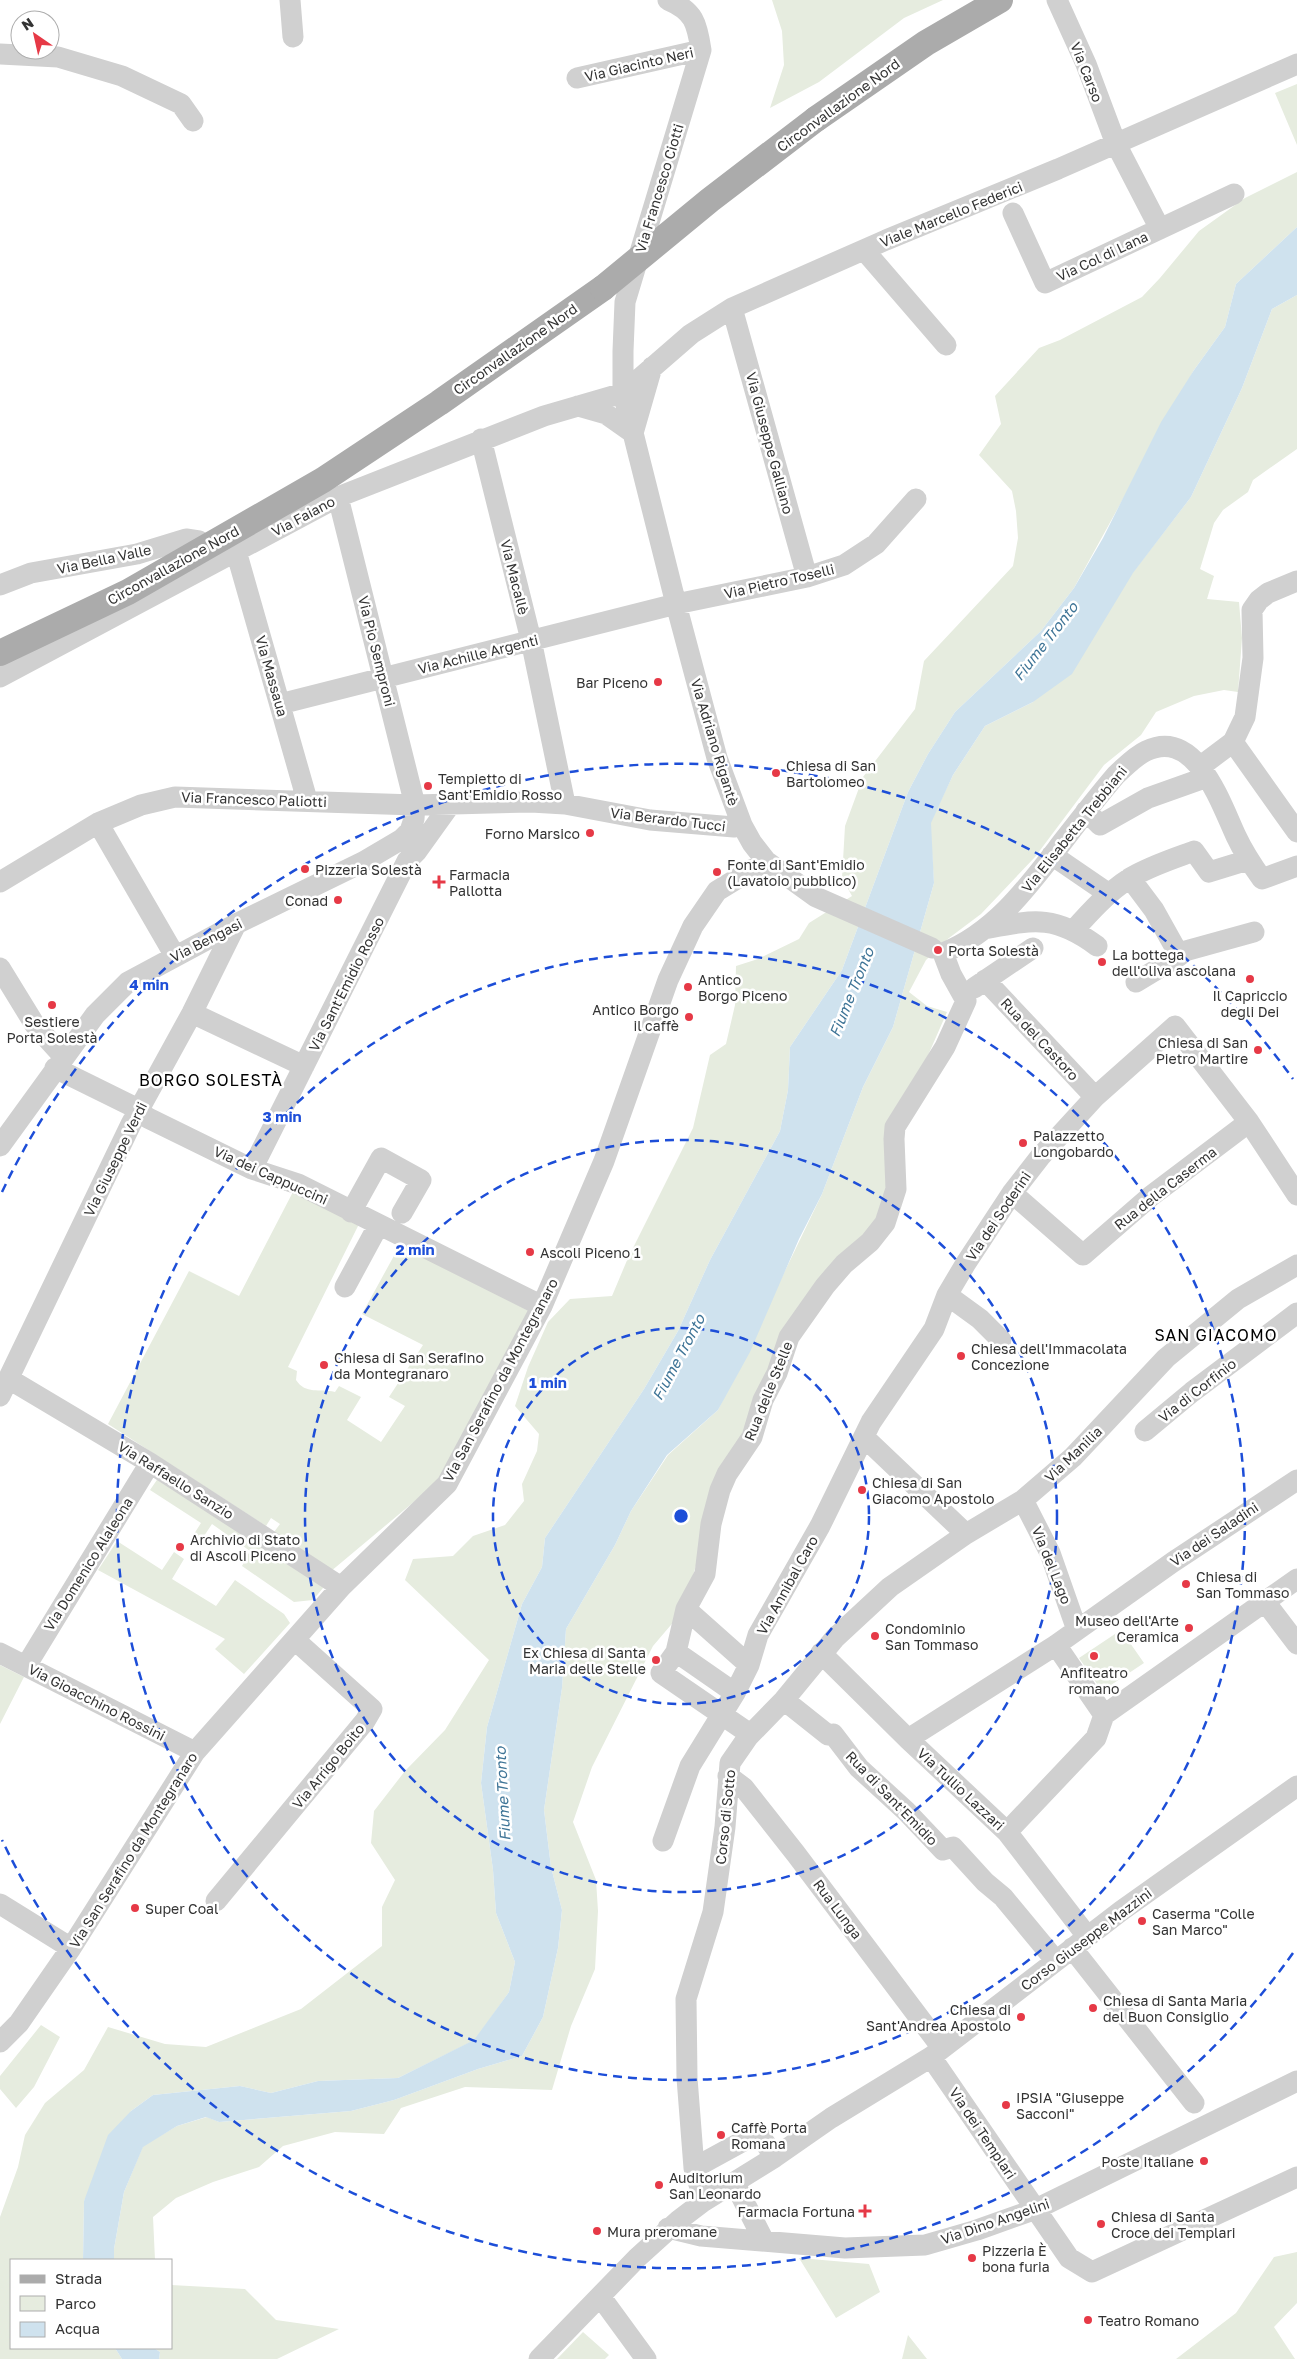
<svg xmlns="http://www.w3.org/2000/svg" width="1297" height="2359" font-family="'Golos Text',sans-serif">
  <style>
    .green { fill: #e6ecdf }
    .water { fill: #cfe2ee }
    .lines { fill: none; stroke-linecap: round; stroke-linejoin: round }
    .minor { stroke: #d0d0d0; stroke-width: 21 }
    .major { stroke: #ababab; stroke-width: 26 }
    .major-bridge { stroke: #ababab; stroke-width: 26 }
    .ring { fill: none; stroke: #1d4ed8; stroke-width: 2.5; stroke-dasharray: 9 6 }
    .poi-dot { fill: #e63946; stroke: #fff; stroke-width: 2 }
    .labels { text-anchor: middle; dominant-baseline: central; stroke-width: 5; stroke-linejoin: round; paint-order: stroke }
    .street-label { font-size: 14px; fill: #333; stroke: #fff }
    .poi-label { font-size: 14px; fill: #333; stroke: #fff; text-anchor: start }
    .water-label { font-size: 15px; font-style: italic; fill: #3f7597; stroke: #fff }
    .quarter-label { font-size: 16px; letter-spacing: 1px; fill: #000; stroke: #fff }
    .centre { fill: #1d4ed8; stroke: #fff; stroke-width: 2.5 }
    .ring-label { font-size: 15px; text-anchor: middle; font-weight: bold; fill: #1d4ed8; stroke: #fff; stroke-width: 5; stroke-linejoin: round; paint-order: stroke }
  </style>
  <rect width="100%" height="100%" fill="#fff"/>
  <path class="green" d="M772 0H943L904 18 819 82 770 108 784 65 782 31Z
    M1297 84V145L1275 93Z
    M1297 172V227L1236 284 1225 327 1194 370 1074 588 1041 631 955 712 928 754 908 792 842 970 790 1047 788 1090 780 1131 710 1260 678 1331 644 1389 545 1538 542 1567 522 1604 487 1727 481 1783 493 1870 496 1913 515 1962 509 1992 475 2040 398 2078 318 2081 271 2093 240 2086 153 2095 131 2111 84 2201 83 2260H11V2348H115L122 2359H0V2217L18 2167 25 2135 45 2103 84 2070 108 2027 165 2044 206 2047 301 2009 382 1946V1907L395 1880 371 1843 374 1811 405 1771 445 1730 489 1660 405 1580 413 1559 453 1556 473 1536 505 1525 524 1501 522 1484 537 1451 539 1434 515 1406 528 1367 548 1322 570 1299 612 1296 628 1258 693 1128 710 1055 726 1044 735 1005 736 966 758 959 799 939 809 923 852 896 842 878 845 826 863 777 915 709 924 661 1013 566 1018 538 1016 511 1012 491 979 455 1001 424 995 396 1039 348 1060 340 1142 297 1160 278 1199 231 1245 198Z
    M1297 295V449L1253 480 1248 492 1223 510 1214 523 1200 569 1214 576 1207 599 1239 602 1242 638 1238 692 1224 690 1194 696 1156 712 1141 735 1104 765 1035 857 981 914 949 938 926 960 909 992 927 1006 947 1012 915 1085 878 1221 789 1338 701 1549 689 1589 676 1619 653 1646 592 1767 573 1822 596 1880 598 1911 595 1969 571 2026 552 2090 465 2087 401 2108 384 2134 335 2132 283 2146 259 2167 213 2182 176 2198 153 2217 155 2260H114V2249L124 2192 143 2146 177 2126 207 2117 219 2122 351 2111 394 2100 478 2069 522 2056 543 2017 558 1948 562 1910 551 1867 544 1810 562 1688 566 1629 615 1545 631 1511 668 1455 718 1410 822 1194 863 1087 893 1027 934 883 930 823 953 775 985 726 1033 702 1191 497 1242 388 1272 309Z
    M295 1188 360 1222 288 1367 297 1371 296 1380C306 1395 319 1388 335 1392L339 1386 361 1397 347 1420 381 1442 405 1406 389 1397 423 1345 362 1314 401 1243 529 1311 441 1476 428 1490 330 1572 274 1532 280 1524 271 1518 266 1526 108 1424 189 1271 239 1296Z
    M161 1474 321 1582 323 1588 313 1600 294 1602 242 1566 250 1551 212 1524 202 1539 194 1534 201 1523 150 1490Z
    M117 1541 162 1570 174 1552 184 1559 172 1579 216 1606 235 1580 284 1614 290 1623 244 1674 215 1649 225 1639 98 1570Z
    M1121 1630 1144 1663 1102 1691 1079 1658Z
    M0 1665 24 1677 0 1724Z
    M41 2025 60 2037 34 2087 16 2108 0 2089V2076Z
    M1297 2252V2303L1274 2327 1295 2359H1176L1236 2313 1274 2257Z
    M799 2258 869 2264 880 2292 836 2318Z
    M171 2285 245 2289 276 2320 339 2329 277 2359H159L160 2352 154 2348H171Z
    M583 2332 609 2355 605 2359H557Z
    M908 2335 927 2359H902Z"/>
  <path class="water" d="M1297 227V295L1272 309 1242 388 1191 497 1133 573 1072 674 1033 702 985 726 953 775 931 823 934 883 893 1027 863 1087 822 1194 799 1239 750 1352 718 1410 667 1455 631 1511 615 1545 566 1629 562 1688 544 1810 551 1867 562 1910 558 1948 543 2017 522 2056 478 2069 394 2100 351 2111 219 2122 206 2117 177 2126 143 2147 124 2192 114 2249V2260H83L84 2201 108 2135 131 2111 153 2095 240 2086 271 2093 318 2081 398 2078 474 2040 509 1992 515 1962 496 1913 493 1870 481 1783 487 1727 522 1604 542 1567 545 1538 644 1389 678 1331 710 1260 780 1131 788 1090 790 1047 842 970 908 792 928 754 955 712 1041 631 1074 588 1103 538 1161 422 1194 370 1225 327 1236 284Z
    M115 2348H154L160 2352 159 2359H122Z"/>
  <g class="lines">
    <path class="minor" d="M290 0 293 37
      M668 0C694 11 697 23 701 50L625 302 623 351V393L676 604 717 758 742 825 752 843 766 861 816 897 932 948
      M1057 0 1086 64 1116 144 1160 229
      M0 54 58 57 122 76 181 104 193 121
      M577 78 701 50
      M1013 213 1045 283 1234 194
      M864 250 946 345
      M732 308 807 577
      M578 406 606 414 633 433
      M633 433 652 367
      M481 439 531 640 565 804
      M236 551 307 800
      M0 585 31 573 137 554 186 539 199 541 207 547
      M0 677 338 497 544 416 623 393 691 334 732 308 886 240 1058 169 1297 64
      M280 704 676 604 807 577 844 565 876 544 916 499
      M1233 742 1297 832
      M1201 766 1233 742 1245 717 1253 658 1252 610 1259 600 1268 593 1297 581
      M1086 811 1100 825 1148 798 1207 777
      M98 823 175 956
      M1052 855 1109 894
      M1130 878 1154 910 1178 953
      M0 882 98 823 141 805 175 797 415 805 531 802 565 804 650 820 734 827 742 825
      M984 929C1033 920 1054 914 1097 946
      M1073 931C1090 912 1108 892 1130 878 1150 866 1172 859 1194 851L1209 872 1248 860
      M0 968 35 1025 63 1056
      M985 980 1095 1097
      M1136 982 1179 956 1178 953 1254 932
      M974 988 1033 948
      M192 1013 304 1066
      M55 1068 130 1105 148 1118 252 1169 298 1184 542 1306
      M0 1146 95 1015 128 982 236 924 363 862 402 839 410 831 414 819 415 805 338 497
      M252 1169 407 861 417 851 450 805
      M1012 1193 1083 1255 1151 1196 1249 1122
      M351 1212 381 1158 421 1180 402 1213
      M345 1287 378 1226
      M947 1295 980 1319 1001 1340
      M9 1379 150 1463 341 1587
      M0 1396 131 1124 192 1013 236 924
      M1145 1431 1192 1392 1297 1313
      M865 1438 966 1534
      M1023 1500 1050 1553 1077 1630
      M1266 1603 1297 1644
      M686 1609 749 1665
      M1056 1645 1104 1715 1297 1579
      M676 1652 735 1693
      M0 1653 195 1752
      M821 1653 908 1739 1007 1832 1087 1936
      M26 1666 150 1463
      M784 1700 828 1735 833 1734 859 1768 906 1811 943 1850 953 1847 985 1882 1003 1897 1056 1961
      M750 1734 661 1673 676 1652 686 1609 705 1574 711 1524 720 1490 727 1474 752 1437 763 1400 777 1373 789 1337 825 1286 844 1264 870 1242 885 1223 896 1189 894 1139 895 1127 945 1047 966 1001 951 974 943 953C996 932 1030 884 1064 840 1081 818 1098 796 1116 775 1126 766 1135 756 1146 751 1196 727 1221 804 1236 836 1243 851 1252 865 1262 879L1297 866
      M908 1739 1056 1645 1173 1562 1297 1480
      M728 1776 744 1788 796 1854 942 2048
      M1007 1832 1096 1738 1104 1715
      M663 1841 690 1766 735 1693 749 1665 758 1635 820 1526 871 1422 934 1329 947 1295 966 1263 1012 1193 1040 1157 1095 1097 1175 1026 1249 1122 1297 1195
      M216 1901 365 1721 372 1709 295 1640
      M0 1904 71 1948
      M1072 1948 1194 2103
      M0 2042 19 2023 71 1948 195 1752 341 1587 447 1484 542 1306 604 1161 668 980 693 926 717 891 766 861
      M931 2057 1069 2258 1092 2272 1297 2177
      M694 2168 758 2133 775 2157
      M734 2182 764 2241
      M704 2201 694 2168 687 2078 686 1999 713 1912 725 1827 730 1763 748 1737 784 1700 835 1638 890 1587 966 1534 1023 1500 1073 1457 1166 1358 1238 1299 1297 1265
      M668 2228 701 2236 845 2248 925 2245 977 2230 1036 2209 1297 2081
      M600 2296 646 2359
      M539 2359 637 2258 679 2220 704 2201 775 2157 831 2118 931 2057 1121 1911 1297 1786"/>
    <path class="major" d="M816 119 926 43 1000 0
      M0 653 128 592 323 480 439 403 603 288"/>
    <path class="major-bridge" d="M603 288 710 200 816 119"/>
  </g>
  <g class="ring">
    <circle cx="681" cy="1516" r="188"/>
    <circle cx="681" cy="1516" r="376"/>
    <circle cx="681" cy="1516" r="564"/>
    <path d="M1293 1953A752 752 0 0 1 2 1840M2 1192A752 752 0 0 1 1293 1079"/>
  </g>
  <g class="poi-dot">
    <circle cx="658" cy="682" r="5"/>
    <circle cx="776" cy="773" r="5"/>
    <circle cx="428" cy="786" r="5"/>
    <circle cx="590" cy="833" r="5"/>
    <circle cx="305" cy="869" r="5"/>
    <circle cx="717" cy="872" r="5"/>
    <path d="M436.5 874.5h5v5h5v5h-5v5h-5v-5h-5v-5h5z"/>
    <circle cx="338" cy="900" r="5"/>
    <circle cx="938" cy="950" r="5"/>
    <circle cx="1102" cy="962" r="5"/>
    <circle cx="1250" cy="979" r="5"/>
    <circle cx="688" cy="987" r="5"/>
    <circle cx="52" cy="1005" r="5"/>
    <circle cx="689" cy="1017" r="5"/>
    <circle cx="1258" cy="1050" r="5"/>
    <circle cx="1023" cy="1143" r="5"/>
    <circle cx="530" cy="1252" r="5"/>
    <circle cx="961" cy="1356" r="5"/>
    <circle cx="324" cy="1365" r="5"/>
    <circle cx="862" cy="1490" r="5"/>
    <circle cx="180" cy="1547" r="5"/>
    <circle cx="1186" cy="1584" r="5"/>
    <circle cx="1189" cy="1628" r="5"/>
    <circle cx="875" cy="1636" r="5"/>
    <circle cx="1094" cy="1656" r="5"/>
    <circle cx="656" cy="1660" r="5"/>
    <circle cx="135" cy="1908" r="5"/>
    <circle cx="1142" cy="1921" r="5"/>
    <circle cx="1093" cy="2008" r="5"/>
    <circle cx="1021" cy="2017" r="5"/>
    <circle cx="1006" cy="2105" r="5"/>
    <circle cx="721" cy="2135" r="5"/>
    <circle cx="1204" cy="2161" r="5"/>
    <circle cx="659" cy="2185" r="5"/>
    <path d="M862.5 2203.5h5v5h5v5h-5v5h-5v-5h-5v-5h5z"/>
    <circle cx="1101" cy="2224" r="5"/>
    <circle cx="597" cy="2231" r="5"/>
    <circle cx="972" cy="2258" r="5"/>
    <circle cx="1088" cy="2320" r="5"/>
  </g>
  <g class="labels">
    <g class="street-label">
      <text transform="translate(639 64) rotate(-13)">Via Giacinto Neri</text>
      <text transform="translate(1087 72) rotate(68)">Via Carso</text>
      <text transform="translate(838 105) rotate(-36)">Circonvallazione Nord</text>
      <text transform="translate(659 188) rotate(-73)">Via Francesco Ciotti</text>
      <text transform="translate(951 214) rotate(-22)">Viale Marcello Federici</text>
      <text transform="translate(1102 256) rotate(-25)">Via Col di Lana</text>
      <text transform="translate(515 349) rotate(-35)">Circonvallazione Nord</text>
      <text transform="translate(770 443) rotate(75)">Via Giuseppe Galliano</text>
      <text transform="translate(303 516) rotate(-28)">Via Faiano</text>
      <text transform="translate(104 559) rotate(-12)">Via Bella Valle</text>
      <text transform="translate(173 565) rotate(-29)">Circonvallazione Nord</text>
      <text transform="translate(515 577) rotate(76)">Via Macallè</text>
      <text transform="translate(779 581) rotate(-13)">Via Pietro Toselli</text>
      <text transform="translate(377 651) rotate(76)">Via Pio Semproni</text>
      <text transform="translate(478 654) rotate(-14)">Via Achille Argenti</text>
      <text transform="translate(272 676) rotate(74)">Via Massaua</text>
      <text transform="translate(715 742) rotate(73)">Via Adriano Rigantè</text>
      <text transform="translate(254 799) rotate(2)">Via Francesco Paliotti</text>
      <text transform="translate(668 819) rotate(7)">Via Berardo Tucci</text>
      <text transform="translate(1074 829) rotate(-51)">Via Elisabetta Trebbiani</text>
      <text transform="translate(206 940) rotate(-27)">Via Bengasi</text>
      <text transform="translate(346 984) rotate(-63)">Via Sant'Emidio Rosso</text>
      <text transform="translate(1040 1039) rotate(47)">Rua del Castoro</text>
      <text transform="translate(115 1159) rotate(-64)">Via Giuseppe Verdi</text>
      <text transform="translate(271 1175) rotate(24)">Via dei Cappuccini</text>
      <text transform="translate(1165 1188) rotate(-38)">Rua della Caserma</text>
      <text transform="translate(998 1216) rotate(-56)">Via dei Soderini</text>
      <text transform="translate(500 1380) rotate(-62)">Via San Serafino da Montegranaro</text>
      <text transform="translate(1197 1390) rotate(-38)">Via di Corfinio</text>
      <text transform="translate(768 1391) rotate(-68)">Rua delle Stelle</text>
      <text transform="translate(1073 1454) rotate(-44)">Via Manilia</text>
      <text transform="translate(176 1480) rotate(32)">Via Raffaello Sanzio</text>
      <text transform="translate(1214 1534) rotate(-34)">Via dei Saladini</text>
      <text transform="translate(88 1564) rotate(-58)">Via Domenico Alaleona</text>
      <text transform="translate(1052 1565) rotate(68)">Via del Lago</text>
      <text transform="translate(787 1585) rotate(-61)">Via Annibal Caro</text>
      <text transform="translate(97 1702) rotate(27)">Via Gioacchino Rossini</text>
      <text transform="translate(328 1766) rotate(-51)">Via Arrigo Boito</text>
      <text transform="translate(961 1789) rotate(43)">Via Tullio Lazzari</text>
      <text transform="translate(892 1798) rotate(46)">Rua di Sant'Emidio</text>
      <text transform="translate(725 1817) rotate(-84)">Corso di Sotto</text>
      <text transform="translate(133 1850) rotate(-58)">Via San Serafino da Montegranaro</text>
      <text transform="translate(838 1909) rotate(53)">Rua Lunga</text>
      <text transform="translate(1086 1939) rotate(-37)">Corso Giuseppe Mazzini</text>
      <text transform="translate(983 2133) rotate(56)">Via dei Templari</text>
      <text transform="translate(995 2221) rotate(-19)">Via Dino Angelini</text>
    </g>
    <g class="poi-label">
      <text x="648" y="682" text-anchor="end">Bar Piceno</text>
      <text x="786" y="765">Chiesa di San<tspan x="786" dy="16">Bartolomeo</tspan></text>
      <text x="438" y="778">Tempietto di<tspan x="438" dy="16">Sant'Emidio Rosso</tspan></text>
      <text x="580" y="833" text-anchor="end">Forno Marsico</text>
      <text x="727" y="864">Fonte di Sant'Emidio<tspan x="727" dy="16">(Lavatoio pubblico)</tspan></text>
      <text x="315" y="869">Pizzeria Solestà</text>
      <text x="449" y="874">Farmacia<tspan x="449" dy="16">Pallotta</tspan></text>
      <text x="328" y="900" text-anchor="end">Conad</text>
      <text x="948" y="950">Porta Solestà</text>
      <text x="1112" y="954">La bottega<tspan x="1112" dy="16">dell'oliva ascolana</tspan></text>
      <text x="698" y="979">Antico<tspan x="698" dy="16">Borgo Piceno</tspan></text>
      <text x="1250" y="995" text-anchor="middle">Il Capriccio<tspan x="1250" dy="16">degli Dei</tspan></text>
      <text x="679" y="1009" text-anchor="end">Antico Borgo<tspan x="679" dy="16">il caffè</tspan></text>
      <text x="52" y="1021" text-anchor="middle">Sestiere<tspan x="52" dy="16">Porta Solestà</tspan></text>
      <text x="1248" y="1042" text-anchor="end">Chiesa di San<tspan x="1248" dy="16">Pietro Martire</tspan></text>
      <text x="1033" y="1135">Palazzetto<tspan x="1033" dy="16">Longobardo</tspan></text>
      <text x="540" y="1252">Ascoli Piceno 1</text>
      <text x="971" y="1348">Chiesa dell'Immacolata<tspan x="971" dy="16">Concezione</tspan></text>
      <text x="334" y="1357">Chiesa di San Serafino<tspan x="334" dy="16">da Montegranaro</tspan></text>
      <text x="872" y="1482">Chiesa di San<tspan x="872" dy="16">Giacomo Apostolo</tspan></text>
      <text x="190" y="1539">Archivio di Stato<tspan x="190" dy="16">di Ascoli Piceno</tspan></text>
      <text x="1196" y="1576">Chiesa di<tspan x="1196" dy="16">San Tommaso</tspan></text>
      <text x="1179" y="1620" text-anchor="end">Museo dell'Arte<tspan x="1179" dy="16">Ceramica</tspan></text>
      <text x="885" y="1628">Condominio<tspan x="885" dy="16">San Tommaso</tspan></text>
      <text x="646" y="1652" text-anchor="end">Ex Chiesa di Santa<tspan x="646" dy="16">Maria delle Stelle</tspan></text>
      <text x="1094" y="1672" text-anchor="middle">Anfiteatro<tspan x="1094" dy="16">romano</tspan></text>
      <text x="145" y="1908">Super Coal</text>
      <text x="1152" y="1913">Caserma "Colle<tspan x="1152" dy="16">San Marco"</tspan></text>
      <text x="1103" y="2000">Chiesa di Santa Maria<tspan x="1103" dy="16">del Buon Consiglio</tspan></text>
      <text x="1011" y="2009" text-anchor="end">Chiesa di<tspan x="1011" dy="16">Sant'Andrea Apostolo</tspan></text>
      <text x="1016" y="2097">IPSIA "Giuseppe<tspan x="1016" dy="16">Sacconi"</tspan></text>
      <text x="731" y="2127">Caffè Porta<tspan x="731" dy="16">Romana</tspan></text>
      <text x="1194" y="2161" text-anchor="end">Poste Italiane</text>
      <text x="669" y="2177">Auditorium<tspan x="669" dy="16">San Leonardo</tspan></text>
      <text x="855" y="2211" text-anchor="end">Farmacia Fortuna</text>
      <text x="1111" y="2216">Chiesa di Santa<tspan x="1111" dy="16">Croce dei Templari</tspan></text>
      <text x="607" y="2231">Mura preromane</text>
      <text x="982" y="2250">Pizzeria È<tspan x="982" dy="16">bona furia</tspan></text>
      <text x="1098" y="2320">Teatro Romano</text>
    </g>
    <g class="water-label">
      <text transform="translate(1045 641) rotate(-52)">Fiume Tronto</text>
      <text transform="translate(851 992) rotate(-68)">Fiume Tronto</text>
      <text transform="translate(678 1357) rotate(-62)">Fiume Tronto</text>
      <text transform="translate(502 1794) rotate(-93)">Fiume Tronto</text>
    </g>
    <g class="quarter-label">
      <text x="211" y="1080">BORGO SOLESTÀ</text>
      <text x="1216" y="1335">SAN GIACOMO</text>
    </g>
  </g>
  <circle cx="681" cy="1516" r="8" class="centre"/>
  <g class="ring-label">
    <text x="149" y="990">4 min</text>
    <text x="282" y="1122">3 min</text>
    <text x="415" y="1255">2 min</text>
    <text x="548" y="1388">1 min</text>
  </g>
  <rect x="10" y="2259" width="162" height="90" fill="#ffffff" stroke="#adadad"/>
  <rect x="20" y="2275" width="25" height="8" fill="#ababab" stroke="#adadad"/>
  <text x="55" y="2284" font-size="15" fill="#333333">Strada</text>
  <rect x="20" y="2296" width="25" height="15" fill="#e6ecdf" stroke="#adadad"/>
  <text x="55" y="2309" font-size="15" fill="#333333">Parco</text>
  <rect x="20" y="2322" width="25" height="15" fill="#cfe2ee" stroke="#adadad"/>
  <text x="55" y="2334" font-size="15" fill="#333333">Acqua</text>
  <g transform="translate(35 35) rotate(326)"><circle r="24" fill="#ffffff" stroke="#adadad"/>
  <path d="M0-4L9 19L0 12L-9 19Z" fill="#e63946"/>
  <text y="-8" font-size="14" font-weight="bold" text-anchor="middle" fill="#333333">N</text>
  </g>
</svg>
